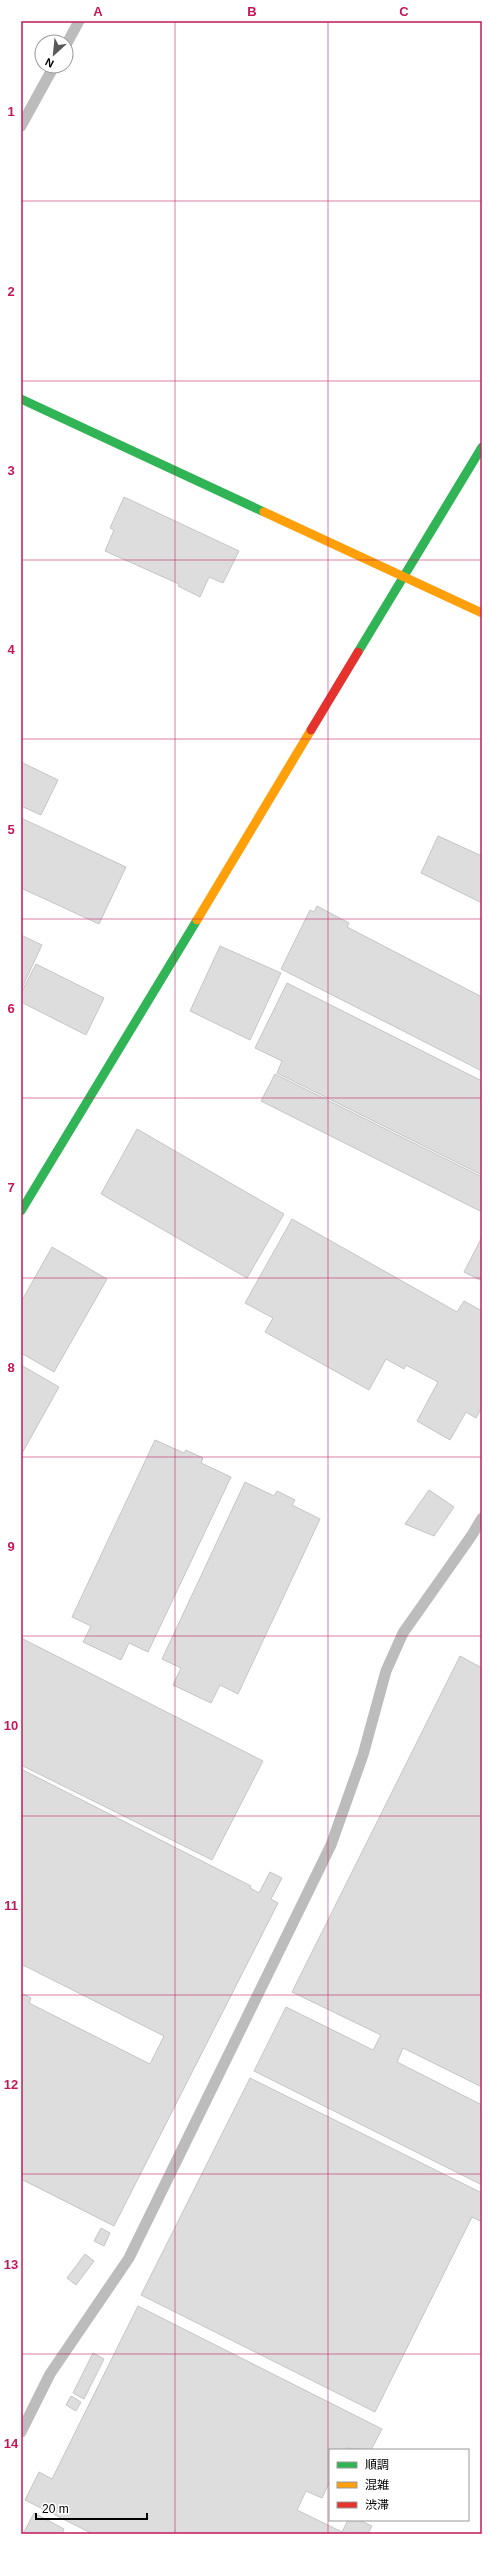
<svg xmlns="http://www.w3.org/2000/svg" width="503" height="2555" font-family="Arial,'Noto Sans JP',sans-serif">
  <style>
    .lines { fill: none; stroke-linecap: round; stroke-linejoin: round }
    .stream { stroke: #bcbcbc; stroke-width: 11 }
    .building { fill: #ddd; stroke: #c5c5c5 }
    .fast { stroke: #30b455; stroke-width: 9 }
    .slow { stroke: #ff9f0a; stroke-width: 9 }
    .jam { stroke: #e5322d; stroke-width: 9 }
    .grid { fill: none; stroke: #c2185b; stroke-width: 1; stroke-opacity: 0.55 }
    .neatline { fill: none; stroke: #c2185b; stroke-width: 1.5 }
    .grid-label { font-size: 13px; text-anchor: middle; font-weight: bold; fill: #c2185b }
  </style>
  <rect width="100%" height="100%" fill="#fff"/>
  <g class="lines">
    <path class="stream" d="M66 45 79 21
      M21 126 54 66
      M21 2432 50 2374 129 2258 331 1845 363 1755 386 1671 403 1633 472 1535 482 1518"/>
  </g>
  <path class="building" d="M124 497 239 551 223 583 209 577 200 597 178 586 179 584 105 551 114 530 110 528Z
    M21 762 58 780 41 815 21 806Z
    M21 818 126 867 99 924 21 888Z
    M438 836 482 856V903L421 873Z
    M317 906 349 923 347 927 482 997V1071L281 969 310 910 314 912Z
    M21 935 42 945 21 990Z
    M220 946 281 973 250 1040 190 1011Z
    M36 964 104 998 86 1035 21 1002V993Z
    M287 983 482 1081V1175L277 1073 282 1061 255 1048Z
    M275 1074 482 1177V1212L261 1101Z
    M137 1129 284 1214 247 1278 101 1194Z
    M292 1219 457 1312 464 1301 482 1311V1407L476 1418 466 1412 450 1440 417 1421 438 1382 406 1365 404 1369 386 1359 369 1390 265 1332 273 1318 245 1303Z
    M482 1237V1281L464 1272Z
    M52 1247 107 1279 54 1372 21 1353V1302Z
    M21 1365 59 1387 21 1455Z
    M155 1440 184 1453 186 1450 203 1458 201 1463 231 1477 148 1652 129 1643 121 1660 83 1642 91 1626 72 1617Z
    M245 1482 274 1496 277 1491 295 1500 292 1505 320 1519 238 1694 220 1685 211 1703 173 1685 181 1668 162 1659Z
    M429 1490 454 1507 434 1536 405 1524Z
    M21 1638 263 1761 212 1860 21 1765Z
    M460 1656 482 1668V2087L403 2048 397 2062 482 2105V2185L254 2071 286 2007 373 2050 381 2035 292 1992Z
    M21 1769 251 1886 250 1888 259 1893 270 1872 282 1878 271 1899 278 1903 114 2226 21 2179V1993L31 1998 29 2003 150 2064 164 2036 21 1964Z
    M250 2078 482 2193V2222L472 2217 375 2412 141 2295Z
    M101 2228 110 2233 104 2246 94 2241Z
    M85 2254 94 2261 76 2285 67 2278Z
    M138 2306 382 2429 371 2450 346 2448 345 2450H330V2481L322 2498 306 2491 297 2510 342 2532 348 2520H359L372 2526 368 2534H93L25 2500 39 2472 52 2479Z
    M93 2353 104 2359 84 2399 73 2393Z
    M71 2396 81 2402 76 2411 66 2405Z
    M34 2513 64 2529 62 2534H23Z"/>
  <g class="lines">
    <path class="fast" d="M21 399 264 512
      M358 652 482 447
      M21 1211 197 920"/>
    <path class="slow" d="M264 512 482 613
      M197 920 311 730"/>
    <path class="jam" d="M311 730 358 652"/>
  </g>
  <path class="grid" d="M175 21V2534M328 21V2534M21 201H482M21 381H482M21 560H482M21 739H482M21 919H482M21 1098H482M21 1278H482M21 1457H482M21 1636H482M21 1816H482M21 1995H482M21 2174H482M21 2354H482"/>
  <rect width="503" height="2555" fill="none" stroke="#ffffff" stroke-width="44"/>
  <rect x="329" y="2449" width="140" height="72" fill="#ffffff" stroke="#999999"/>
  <rect x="337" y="2462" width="20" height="6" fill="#30b455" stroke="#999999"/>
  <text x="365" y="2469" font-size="12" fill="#000000">順調</text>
  <rect x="337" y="2482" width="20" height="6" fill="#ff9f0a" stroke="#999999"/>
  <text x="365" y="2489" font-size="12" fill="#000000">混雑</text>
  <rect x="337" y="2502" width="20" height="6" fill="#e5322d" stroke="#999999"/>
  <text x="365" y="2509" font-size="12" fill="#000000">渋滞</text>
  <g transform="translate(54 54) rotate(207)"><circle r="19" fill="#ffffff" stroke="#999999"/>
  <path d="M0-3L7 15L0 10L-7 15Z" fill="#595959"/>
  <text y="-6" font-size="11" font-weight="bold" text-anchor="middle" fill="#000000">N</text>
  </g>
  <path d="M36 2513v6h111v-6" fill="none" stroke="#000000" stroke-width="2"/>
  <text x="42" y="2513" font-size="12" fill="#000000" stroke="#ffffff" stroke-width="3" paint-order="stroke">20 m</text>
  <rect x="22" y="22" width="459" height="2511" class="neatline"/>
  <g class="grid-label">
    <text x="98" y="16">A</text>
    <text x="252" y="16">B</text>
    <text x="404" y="16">C</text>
    <text x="11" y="116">1</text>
    <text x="11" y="296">2</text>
    <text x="11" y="475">3</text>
    <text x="11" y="654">4</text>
    <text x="11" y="834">5</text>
    <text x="11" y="1013">6</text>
    <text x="11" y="1192">7</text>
    <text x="11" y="1372">8</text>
    <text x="11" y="1551">9</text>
    <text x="11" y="1730">10</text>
    <text x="11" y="1910">11</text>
    <text x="11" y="2089">12</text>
    <text x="11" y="2269">13</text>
    <text x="11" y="2448">14</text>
  </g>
</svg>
